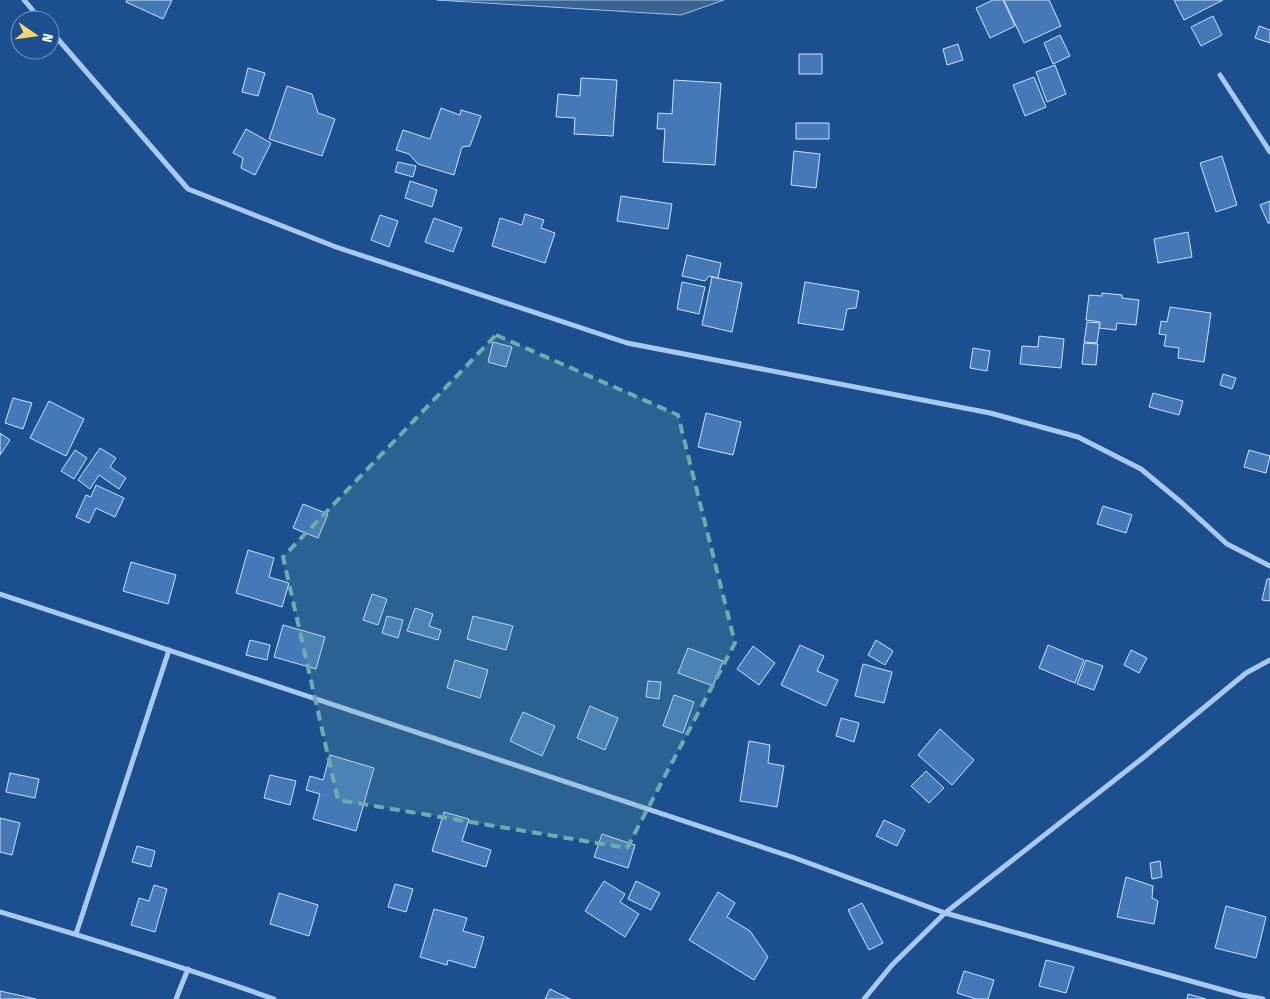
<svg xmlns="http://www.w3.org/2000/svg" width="1270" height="999" font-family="'Fira Sans Condensed',sans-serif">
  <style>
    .water { fill: #3c6290; stroke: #9cc4f0 }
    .building { fill: #4478b7; stroke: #cfe3fa }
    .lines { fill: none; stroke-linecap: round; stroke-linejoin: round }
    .street { stroke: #a9c9ee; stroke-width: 5 }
    .marked { fill: #6fada8; fill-opacity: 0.2; stroke: #6fada8; stroke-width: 4; stroke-dasharray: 10 6; stroke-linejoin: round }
  </style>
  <rect width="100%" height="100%" fill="#1b4f8f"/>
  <path class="water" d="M437 0H724L681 15Z"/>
  <path class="building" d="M127 0H172L163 19 126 2Z
    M993 0H1003L1015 26 990 38 976 8Z
    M1004 0H1049L1061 26 1024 43Z
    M1174 0H1223L1184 20Z
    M1213 16 1222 35 1201 46 1191 27Z
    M1259 26 1270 30V43L1255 38Z
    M1060 35 1070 56 1053 64 1044 43Z
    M958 44 963 60 947 65 943 49Z
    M799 54H822V74H799Z
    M1055 65 1066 94 1047 102 1036 72Z
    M248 68 265 73 258 96 242 92Z
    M1034 77 1046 107 1025 116 1013 85Z
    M581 78 617 80 613 136 574 134 575 118 556 117 558 94 580 96Z
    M674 80 721 83 715 165 663 162 665 129H657L658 113 672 114Z
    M287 86 312 94 318 113 335 119 322 156 269 139Z
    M441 108 460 115 461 110 481 116 470 146 462 147 454 175 418 164 409 154 396 150 403 130 430 139Z
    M796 123H829V139H796Z
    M246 129 271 143 255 175 241 168 243 158 233 153Z
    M794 151 820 154 816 188 791 185Z
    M1222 156 1237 205 1216 212 1200 163Z
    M398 162 416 166 413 177 395 172Z
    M410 181 437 190 432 207 405 198Z
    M621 196 672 204 668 229 617 221Z
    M1270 201V223H1268L1260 205Z
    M525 214 544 220 541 228 555 233 545 263 492 246 500 218 522 225Z
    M380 215 398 221 389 247 371 240Z
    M434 218 462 228 453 252 425 242Z
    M1188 232 1192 257 1158 263 1154 239Z
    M687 255 721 263 718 278 709 276 705 281 682 276Z
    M712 277 742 283 732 332 702 325Z
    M682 282 705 287 699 314 677 309Z
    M805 282 859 291 856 308 847 309 843 330 798 323Z
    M1102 293 1122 295V298L1139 300 1136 325 1117 323 1116 330 1099 328 1100 322 1086 320 1089 295 1102 296Z
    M1170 307 1211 313 1204 362 1178 358 1179 348 1164 346 1166 335 1159 334 1161 321 1167 322Z
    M1087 322 1100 323 1097 343 1084 342Z
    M1039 336 1064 339 1061 368 1020 364 1022 346 1038 347Z
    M493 342 512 347 506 367 488 362Z
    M1084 343 1098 344 1096 365 1082 364Z
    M973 348 990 351 987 371 970 368Z
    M1223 374 1236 378 1232 389 1220 385Z
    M1153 393 1183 401 1179 415 1149 407Z
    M13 398 32 403 23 429 5 423Z
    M49 401 84 419 66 456 30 438Z
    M706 413 741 422 733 455 698 447Z
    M0 433 10 440 0 455Z
    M100 448 116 458 110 467 126 478 119 489 99 475 90 489 78 480Z
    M75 450 87 458 74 479 61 471Z
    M1249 450 1270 456 1266 473 1244 467Z
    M96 485 124 498 115 517 96 508 89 523 76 517 86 495 91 497Z
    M303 504 328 514 318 538 293 528Z
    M1103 506 1132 515 1126 533 1097 524Z
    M248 550 274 558 269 577 289 583 282 607 236 593Z
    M131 562 176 575 168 604 123 591Z
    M1267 579H1270V601L1262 600Z
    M372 594 387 599 378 625 363 620Z
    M415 608 433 614 429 626 441 630 438 640 407 631Z
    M387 616 403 620 398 638 382 633Z
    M473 616 513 626 506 650 467 639Z
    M283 625 325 637 316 669 274 657Z
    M250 640 270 645 267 660 246 655Z
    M876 640 893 651 885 665 868 655Z
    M800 645 824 656 817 671 838 680 826 706 781 685Z
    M1048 645 1084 660 1075 683 1039 668Z
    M753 646 775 663 759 685 737 669Z
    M688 648 723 661 713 686 678 673Z
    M1131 650 1147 658 1139 673 1124 665Z
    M455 660 488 670 480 698 447 688Z
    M1086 660 1103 666 1094 690 1077 684Z
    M863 664 892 672 884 703 855 696Z
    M648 681 661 682 659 699 646 697Z
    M674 695 694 702 683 733 663 726Z
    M590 706 618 718 605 750 577 738Z
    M523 712 555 726 542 756 510 741Z
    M841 718 859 723 854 742 836 736Z
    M940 729 974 760 952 785 918 755Z
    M749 741 770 745 768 763 784 766 777 807 740 801Z
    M330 755 374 768 356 831 313 819 320 794 306 790 310 776 323 780Z
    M926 771 944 788 929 803 911 786Z
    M10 773 39 779 35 798 6 792Z
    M270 775 296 781 290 805 264 798Z
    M444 812 469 819 462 841 491 850 486 867 432 851Z
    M0 818 20 823 12 855 0 852Z
    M884 820 905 830 897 846 876 836Z
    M602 834 635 845 628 868 594 857Z
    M137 846 155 851 151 867 132 862Z
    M1160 861 1162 877 1152 879 1150 863Z
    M1126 877 1153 886 1152 898 1158 901 1154 924 1117 917Z
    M604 881 625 894 620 902 639 914 625 937 585 911Z
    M636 881 660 893 651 910 628 899Z
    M395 884 413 889 406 912 388 907Z
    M154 885 167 889 155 932 131 925 139 898 149 901Z
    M718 892 735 903 727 917 750 931 768 957 754 980 689 940Z
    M279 893 318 905 309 936 270 924Z
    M862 903 883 943 869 950 848 910Z
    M1226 906 1266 917 1256 958 1215 948Z
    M434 909 467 918 463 931 484 937 475 968 448 960 447 965 420 957Z
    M1046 960 1074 967 1066 993 1039 986Z
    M964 971 994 980 988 999H976L957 993Z
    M550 989 570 999H545Z
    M0 991 36 999H0Z
    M1188 994 1206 999H1187Z"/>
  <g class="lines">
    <path class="street" d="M24 0 41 20
      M50 30 188 189 336 247 627 343 990 413 1078 437 1141 469 1182 503 1227 544 1270 566
      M1220 75 1270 152
      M0 594 795 858 945 913 1241 995 1263 999
      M0 912C92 939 183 967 274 999
      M76 934 169 650
      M176 999 188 969
      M864 999 892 965 945 913 1144 757 1246 673 1270 660"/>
  </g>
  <path class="marked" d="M496 335 678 415 735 643 627 848 338 800 283 557Z"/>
  <g transform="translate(35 35) rotate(103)"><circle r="24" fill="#1b4f8f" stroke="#7695bc"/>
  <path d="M0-4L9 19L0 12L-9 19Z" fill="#ffd166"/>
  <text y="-8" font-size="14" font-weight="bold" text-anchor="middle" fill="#ffffff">N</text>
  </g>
</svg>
